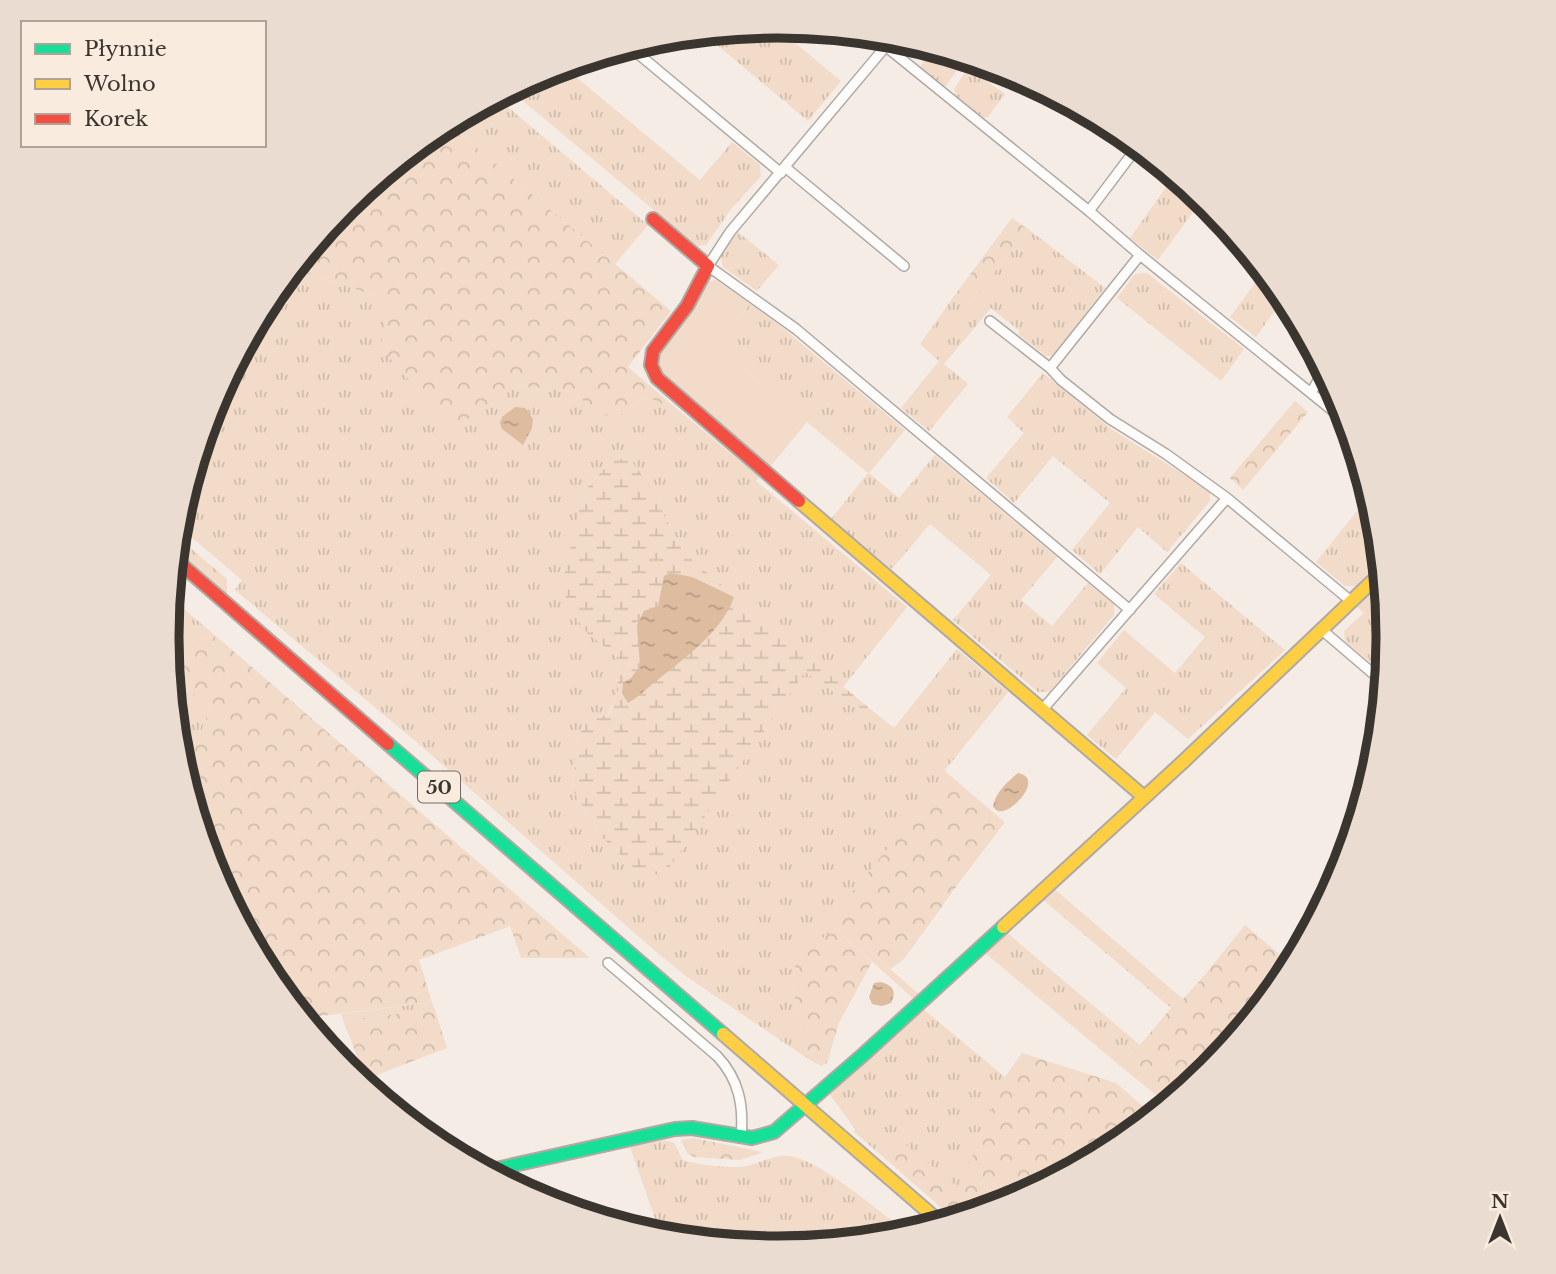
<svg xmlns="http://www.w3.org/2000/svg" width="1556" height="1274" font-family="'Libre Baskerville',serif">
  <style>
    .grass { fill: url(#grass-tufts) }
    .forest { fill: url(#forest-crowns) }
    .wetland { fill: url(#wetland-marsh) }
    .green { fill: #f2dbc8 }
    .water { fill: url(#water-ripples) }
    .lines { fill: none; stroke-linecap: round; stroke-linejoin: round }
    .street-casing { stroke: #afa9a4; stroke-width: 12 }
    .fast-casing { stroke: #afa9a4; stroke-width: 16 }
    .slow-casing { stroke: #afa9a4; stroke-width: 16 }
    .jam-casing { stroke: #afa9a4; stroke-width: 16 }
    .street { stroke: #fdfcfb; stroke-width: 9 }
    .fast { stroke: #16e098; stroke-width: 12 }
    .slow { stroke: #ffcf43; stroke-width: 12 }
    .jam { stroke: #f24e42; stroke-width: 12 }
    .labels { text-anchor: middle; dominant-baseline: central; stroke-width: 6; stroke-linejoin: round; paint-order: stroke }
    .shield { fill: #faebdf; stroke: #746c64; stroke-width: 2 }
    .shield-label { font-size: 19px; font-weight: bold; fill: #3b3530 }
    .rim { fill: none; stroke: #3b3530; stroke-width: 9 }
  </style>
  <defs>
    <pattern id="grass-tufts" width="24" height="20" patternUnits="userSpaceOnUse" patternTransform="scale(1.75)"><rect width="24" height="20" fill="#f2dbc8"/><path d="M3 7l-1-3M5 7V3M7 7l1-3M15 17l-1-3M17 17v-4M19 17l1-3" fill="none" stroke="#d0bdac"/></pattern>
    <pattern id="forest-crowns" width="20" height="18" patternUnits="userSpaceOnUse" patternTransform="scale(1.75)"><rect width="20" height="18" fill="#f2dbc8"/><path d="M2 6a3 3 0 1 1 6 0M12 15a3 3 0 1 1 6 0" fill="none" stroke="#d0bdac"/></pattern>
    <pattern id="wetland-marsh" width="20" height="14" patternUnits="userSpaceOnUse" patternTransform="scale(1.75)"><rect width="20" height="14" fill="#f2dbc8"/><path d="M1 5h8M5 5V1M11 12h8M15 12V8" fill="none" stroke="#d0bdac"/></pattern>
    <pattern id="water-ripples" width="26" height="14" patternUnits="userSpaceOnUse" patternTransform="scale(1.75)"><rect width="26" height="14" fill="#debca0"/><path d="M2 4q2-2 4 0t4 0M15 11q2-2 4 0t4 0" fill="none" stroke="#b59a83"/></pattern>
  </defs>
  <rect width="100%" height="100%" fill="#f4ece5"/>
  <path class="grass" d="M776 27 841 81 808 121 704 34Z
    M933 49 965 59 945 87 920 67Z
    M564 67 700 180 732 142 760 165 761 176 732 208 706 245 697 246 511 91 545 73Z
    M968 68 1005 94 988 117 982 118 956 96 954 89Z
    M497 98 648 225 615 264 448 124Z
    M1169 183 1198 205 1158 260 1130 238Z
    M1028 229 1105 288 1053 356H1046L1018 334 1020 331 991 308 944 364 968 384 929 431 901 408 939 361 920 344 957 292 971 302Z
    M738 232 779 265 757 291 723 267 720 255Z
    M294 269 389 300 517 386 566 390 614 420 645 396 660 403H670L759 477 756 481 907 607 843 687 686 555 669 525 615 460 596 477 583 493 575 531 601 644 617 656 618 690 608 715 587 719 578 738 572 789 601 836 636 870 701 821 805 671 863 713 869 708 894 728 957 649 1008 692 945 770 948 774 832 918 921 996 916 1001 837 930 798 952 792 983 807 1058 687 977 655 951 427 751 235 590 242 580 178 526 179 517 214 403 270 297Z
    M1264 271 1286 298 1308 339 1274 312 1256 337 1230 317Z
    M1147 273 1244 349 1221 381 1117 298 1135 274Z
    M750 304 778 324 905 430 869 473 899 498 935 455 1057 557 1021 600 1052 626 1088 583 1114 604V615L1049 692H1038L953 620 991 575 930 524 892 569 831 519 868 473 716 346Z
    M1043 373 1111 429 1210 491V501L1167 552 1138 527 1100 574 1072 550 1110 503 1053 456 1014 503 986 478 1024 433 1007 417Z
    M1370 495 1377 518 1381 561 1356 586H1345L1316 562Z
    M177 537 227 579V594L176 549Z
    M1181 563 1285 650 1188 739 1155 712 1116 759 1087 735 1126 688 1097 663 1124 630 1175 673 1205 637 1154 594Z
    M171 598 217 637 178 643 167 638Z
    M1364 613 1388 633 1385 675 1345 641 1344 631Z
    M171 679 211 705 201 732 186 756 203 806 194 805 179 756Z
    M1053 888 1183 999 1171 1008 1042 899Z
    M1006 932 1140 1045 1118 1064 984 952Z
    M432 1002 435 1010 343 1020 341 1014Z
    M922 1008 1005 1077 959 1189 905 1145 888 1161 854 1132 855 1129 828 1092Z
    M664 1140 674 1143 683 1160C700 1165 730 1169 747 1166 762 1163 774 1154 789 1156 818 1159 873 1207 898 1225L904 1234 897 1236 778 1248 661 1236 630 1147Z"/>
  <path class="forest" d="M448 124 671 311 628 367 670 403H660L645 396 614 420 566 390 517 386 459 425 434 408 380 347 389 300 294 269 346 205 439 129Z
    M1012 218 1028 229 971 302 957 292Z
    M1295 401 1308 412 1243 490 1230 478Z
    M217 637 590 958H521L510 926 419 960 432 1002 304 1018 270 976 214 870 194 805H203L186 756 201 732 211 705 171 679 167 638 178 643Z
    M948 774 1005 822 961 880 904 959 891 969 831 918Z
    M1245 925 1292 965 1286 977 1210 1069 1167 1104 1118 1064 1140 1045 1171 1008 1183 999 1204 976Z
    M837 930 872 962 839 1023 827 1063 821 1066 807 1058 792 983 798 951Z
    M435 1010 447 1048 366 1079 343 1020Z
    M1022 1053 1116 1083 1153 1115 1117 1145 1011 1201 954 1219 888 1161 905 1144 959 1188 1005 1077Z
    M693 1138 763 1152 740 1160 694 1157 687 1153 681 1140Z"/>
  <path class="wetland" d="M615 459 631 460 653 491 669 525 686 555 869 708 863 713 805 672 665 874 644 875 636 870 621 856 601 836 572 789 578 738 587 719 609 715 618 690 617 656 588 634 570 610 562 585 583 493 596 477Z"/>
  <path class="green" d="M716 280 750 304 716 346 807 422 770 467 656 371 655 361 686 321 706 282Z
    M1383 579 1388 633 1356 606Z"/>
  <path class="water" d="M515 407 525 408 533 419 532 428 523 445 502 429 500 423 502 417Z
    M670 573 692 577 734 597C722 633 679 662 650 686 643 692 637 698 628 703L622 693 623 683 631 678 640 666 637 625 644 611 658 606 664 576Z
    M1018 773C1043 778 1016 809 1003 811 997 812 997 810 993 807 995 793 1007 782 1018 773Z
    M880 982C893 985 897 991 891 1003L882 1006 872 1004 869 997 874 983Z"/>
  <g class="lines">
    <defs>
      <path id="street" d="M873 36 1089 211 1140 255 1348 423
        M886 46 730 232 708 266 796 329 1130 610
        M630 47 781 173
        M785 167 904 266
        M1089 211 1138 146
        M1140 255 1050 368 1061 380 1110 419 1166 454 1227 498 1352 602
        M990 321 1050 368
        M1311 393 1324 370
        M1322 630 1384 683
        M1042 710 1227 498
        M608 963 717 1056C739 1079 744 1106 741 1137"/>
      <path id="fast" d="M388 744 723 1034
        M487 1171 675 1129 692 1128 752 1138 774 1132 864 1054 1003 927"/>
      <path id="slow" d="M799 501 1144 797
        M1003 927 1185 760 1382 572
        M723 1034 941 1223"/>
      <path id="jam" d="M653 219 708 266 687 306 653 351 651 365 657 378 799 501
        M175 559 388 744"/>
    </defs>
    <use href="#street" class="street-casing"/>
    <use href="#fast" class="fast-casing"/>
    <use href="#slow" class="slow-casing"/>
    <use href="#jam" class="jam-casing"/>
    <use href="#street" class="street"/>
    <use href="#fast" class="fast"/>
    <use href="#slow" class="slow"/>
    <use href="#jam" class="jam"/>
  </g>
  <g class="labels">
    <rect class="shield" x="418" y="771.5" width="42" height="31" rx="5"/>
    <g class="shield-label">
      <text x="439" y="787">50</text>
    </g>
  </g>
  <path d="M0 0H1556V1274H0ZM777 38H778A598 598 0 0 1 1376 636V638A598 598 0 0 1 778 1236H777A598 598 0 0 1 179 638V636A598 598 0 0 1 777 38Z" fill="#ebdcd1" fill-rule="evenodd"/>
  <path class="rim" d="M777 38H778A598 598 0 0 1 1376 636V638A598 598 0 0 1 778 1236H777A598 598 0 0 1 179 638V636A598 598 0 0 1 777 38Z"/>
  <rect x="21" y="21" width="245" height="126" fill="#faebdf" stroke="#aea299" stroke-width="2"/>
  <rect x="35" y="44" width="35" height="10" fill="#16e098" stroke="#aea299" stroke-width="2"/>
  <text x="84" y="56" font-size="21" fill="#3b3530">Płynnie</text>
  <rect x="35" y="79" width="35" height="10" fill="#ffcf43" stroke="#aea299" stroke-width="2"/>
  <text x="84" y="91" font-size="21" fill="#3b3530">Wolno</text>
  <rect x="35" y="114" width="35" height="10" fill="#f24e42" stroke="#aea299" stroke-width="2"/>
  <text x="84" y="126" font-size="21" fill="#3b3530">Korek</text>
  <g transform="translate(1500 1218)" stroke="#faebdf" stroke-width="5" paint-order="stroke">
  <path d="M0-5L12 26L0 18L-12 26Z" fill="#3b3530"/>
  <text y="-10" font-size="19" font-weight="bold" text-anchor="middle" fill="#3b3530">N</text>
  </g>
</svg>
